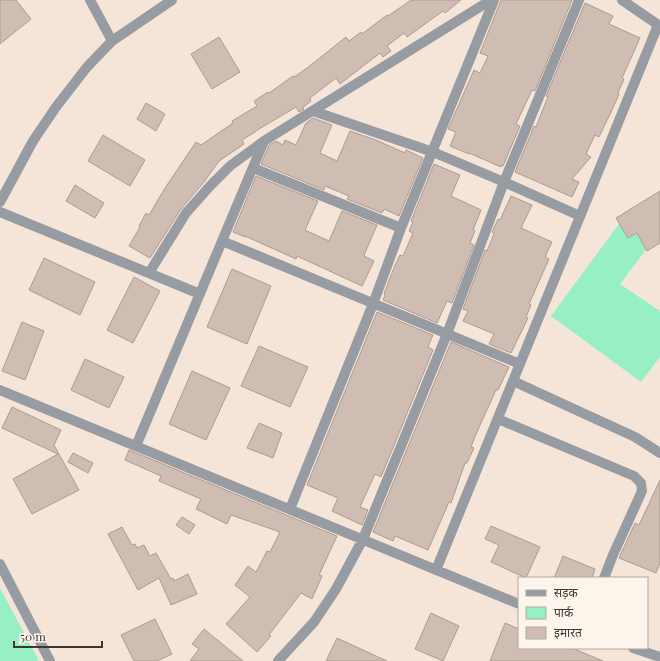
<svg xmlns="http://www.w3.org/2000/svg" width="660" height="661" font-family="'Playfair Display','Noto Sans Devanagari',serif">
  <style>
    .green { fill: #97f0c5 }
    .building { fill: #cfbdb3; stroke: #ac9b91 }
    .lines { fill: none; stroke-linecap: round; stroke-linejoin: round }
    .minor { stroke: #979ba2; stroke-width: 10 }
  </style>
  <rect width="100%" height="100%" fill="#f5e5d8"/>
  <path class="green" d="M627 213 657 235 620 284 660 311V357L641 382 551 316Z
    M0 588 39 661H0Z"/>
  <path class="building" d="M0 0H16L31 19 0 44Z
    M411 0H461L445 13 443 11 407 37 404 33 387 46 391 51 383 57 380 53 340 84 336 78 310 98 311 101 302 108 304 109 299 112 296 107 254 132H255L242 140 244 144 219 161 204 182 181 209 150 258 129 246 140 227 139 226 146 213 149 215 165 188 196 142 201 145 233 123 232 121 257 106 254 101 268 92 269 93 293 76 294 77 307 68 346 37 349 41 361 32 362 34 387 15 388 16Z
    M501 0H572L535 91 532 90 516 124 520 126 503 166 501 165V167L469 153V154L450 146 456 132 448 129 474 70 480 73 488 56 480 53Z
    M585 3 613 16 609 24 640 38 622 78 624 79 618 93 619 94 612 110 599 137 595 135 586 154 591 157 572 179 579 182 572 197 515 172 532 131 534 126 536 127 543 109 548 97 546 96Z
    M219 37 240 72 212 89 191 54Z
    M146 103 165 114 156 131 137 119Z
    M313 118 332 125 320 153 337 161 350 131 376 140 405 153 406 150 423 158 399 216 384 209 382 213 347 199 349 196 325 186 324 190 261 164 269 145 276 141 283 145 285 140 296 145 306 123Z
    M103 135 145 160 130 186 88 161Z
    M434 164 460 175 451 196 481 210 473 230 475 231 470 243 474 245 452 303 447 301 437 323 383 300 385 295 384 294 389 280 396 263 400 255 403 256 413 233 409 231 413 222 411 221Z
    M256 176 318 201 305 230 329 241 342 211 377 225 364 255H365L364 256 374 261 362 286 297 256 296 259 245 236V237L233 232Z
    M75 185 104 203 95 218 66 201Z
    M660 191V243L647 251 637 233 628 238 616 218Z
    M511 196 532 205 521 228 552 242 545 257 549 259 529 304 531 305 526 317 528 318 511 353 489 344 494 334 463 321 468 311 463 309 485 250 487 251 494 234 492 232 498 219 500 220Z
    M44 258 95 282 80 315 29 290Z
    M232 269 271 286 247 344 207 327Z
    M134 277 160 291 133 343 107 330Z
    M377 312 433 335 428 347 433 350 381 477 375 474 360 507 368 510 362 525 332 511 338 498 307 485Z
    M22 322 44 331 25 380 2 371Z
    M451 342 509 367 498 390H496L476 434 471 447 474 448 467 463H465L451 503 449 502 428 550 395 536 393 541 373 532Z
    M259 346 308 367 290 407 241 386Z
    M85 359 124 377 109 408 71 390Z
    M192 371 230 388 206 440 169 424Z
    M12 407 61 430 54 445 79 490 32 514 13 479 58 454 2 428Z
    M259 423 282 433 273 458 247 448Z
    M129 450 337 536 319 575 322 576 312 599 301 593 269 635 271 636 257 652 226 624 250 597 235 585 248 566 256 572 267 551 270 552 280 532 231 515 227 524 196 509 201 499 159 481 161 476 125 460Z
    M73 453 93 463 88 473 68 462Z
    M660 480V563L656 573 619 558 635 523 639 525Z
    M182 517 195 525 189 534 176 525Z
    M491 526 540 547 526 578 491 562 499 545 485 539Z
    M122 527 132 545 135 544 137 548 144 545 150 556 156 553 171 579 173 578 174 581 188 574 197 594 171 605 159 578 138 590 108 534Z
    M563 556 595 569 592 578H554Z
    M431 613 459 626 443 661 415 649Z
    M155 619 172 654 157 661H134L121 635Z
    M505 623 519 629V648H572L603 661H490Z
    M204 629 243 661H190L199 649 192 644Z
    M337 638 387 661H326Z"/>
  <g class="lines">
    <path class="minor" d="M90 0 112 41
      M622 0 660 26
      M313 111 433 152 504 182 580 216
      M253 168 401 228
      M0 202 33 141 56 107 87 67 112 41 172 0
      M0 212 200 294
      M222 241 520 364
      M149 273 186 213 210 186 230 166 264 141
      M513 381 635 437 660 453
      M0 390 519 604
      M498 419 634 476 641 483 642 491 613 555 604 578
      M136 446 264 141 491 0
      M290 509 373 304 401 228 494 0
      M0 564 50 661
      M436 570 658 25
      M633 648 660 657
      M278 661 314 622 336 589 363 539 447 334 504 182 579 0"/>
  </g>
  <rect x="518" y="577" width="130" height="72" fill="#fdf4ec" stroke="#b0a8a2"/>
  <rect x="526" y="590" width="20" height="6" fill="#979ba2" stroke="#b0a8a2"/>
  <text x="554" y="597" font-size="12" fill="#3d3732">सड़क</text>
  <rect x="526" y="607" width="20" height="12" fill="#97f0c5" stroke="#b0a8a2"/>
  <text x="554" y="617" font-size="12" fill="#3d3732">पार्क</text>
  <rect x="526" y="627" width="20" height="12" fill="#cfbdb3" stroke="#b0a8a2"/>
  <text x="554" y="637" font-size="12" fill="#3d3732">इमारत</text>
  <path d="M14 641v6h88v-6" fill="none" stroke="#3d3732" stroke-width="2"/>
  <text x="20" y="641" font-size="12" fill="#3d3732" stroke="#fdf4ec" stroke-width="3" paint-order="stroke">50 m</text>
</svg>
